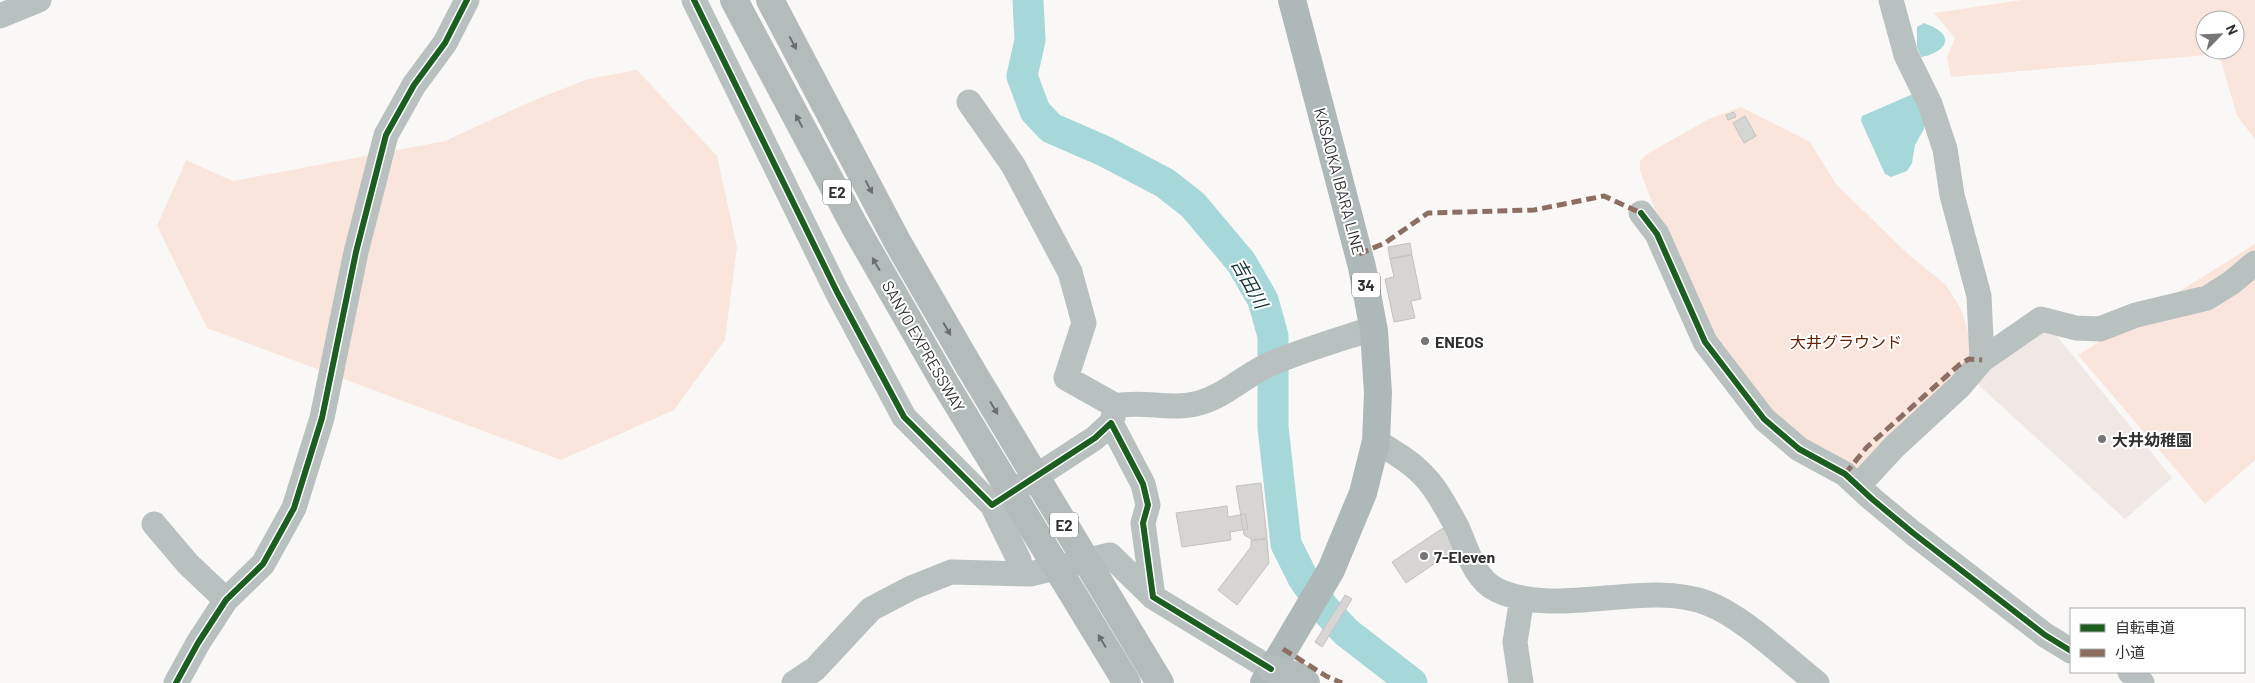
<svg xmlns="http://www.w3.org/2000/svg" width="2255" height="683" font-family="Barlow,'Noto Sans JP',sans-serif">
  <style>
    .built { fill: #f0e8e4 }
    .green { fill: #fae5dc; fill-rule: evenodd }
    .water { fill: #a7d8d9 }
    .lines { fill: none; stroke-linecap: round; stroke-linejoin: round }
    .river { stroke: #a7d8d9; stroke-width: 31 }
    .building { fill: #d7d5d4; stroke: #c4c2c1 }
    .minor { stroke: #b8c1c0; stroke-width: 25 }
    .major { stroke: #afb8b8; stroke-width: 28 }
    .highway { stroke: #b3bcbb; stroke-width: 28 }
    .highway-bridge { stroke: #b3bcbb; stroke-width: 28 }
    .quiet { stroke: #8d6e63; stroke-width: 5; stroke-dasharray: 10 5; stroke-linecap: butt }
    .cycleway-casing { stroke: #fff; stroke-width: 9 }
    .cycleway { stroke: #1b5e20; stroke-width: 6 }
    .oneway { fill: #6c6e6e }
    .poi-dot { fill: #777575; stroke: #fff; stroke-width: 2 }
    .labels { text-anchor: middle; dominant-baseline: central; stroke-width: 4; stroke-linejoin: round; paint-order: stroke }
    .shield { fill: #fff; stroke: #6f6d6d; stroke-width: 1 }
    .shield-label { font-size: 15px; font-weight: bold; fill: #312f2f }
    .street-label { font-size: 16px; fill: #312f2f; stroke: #fff }
    .poi-label { font-size: 16px; font-weight: bold; fill: #312f2f; stroke: #fff; text-anchor: start }
    .park-label { font-size: 16px; fill: #632304; stroke: #fff }
    .water-label { font-size: 18px; font-style: italic; fill: #0e3233; stroke: #fff }
  </style>
  <rect width="100%" height="100%" fill="#faf8f6"/>
  <path class="built" d="M2049 326 2172 478 2125 519 1974 381Z"/>
  <path class="green" d="M2022 0H2255V139L2237 116 2219 54 1951 77 1947 57 1955 38 1934 13ZM2205 20H2235V50H2205Z
    M637 70 717 156 737 247 725 340 674 410 561 460 207 328 157 226 186 160 233 181 445 141 532 101 588 79Z
    M1741 107 1810 142 1836 184 1909 255 1946 285 1961 309 1974 350 1972 362 1871 467H1844L1778 426 1718 351 1661 225 1640 171V161L1647 154 1709 119Z
    M2255 244V460L2205 504 2078 355Z"/>
  <path class="water" d="M1924 23C1931 26 1940 29 1944 36 1950 48 1930 56 1921 57L1917 47V27Z
    M1913 94 1924 121V129L1915 145 1912 163 1907 171 1891 177 1885 174 1861 121 1862 116Z"/>
  <g class="lines">
    <path class="river" d="M1028 0 1030 40 1022 76 1035 111 1051 128 1104 151 1165 183 1193 205 1241 262 1263 300 1273 336V427L1286 544 1303 578 1324 608 1346 632 1412 683"/>
  </g>
  <path class="building" d="M1734 112 1736 117 1728 120 1726 115Z
    M1745 116 1756 136 1744 143 1733 123Z
    M1410 243 1412 254 1390 259 1388 247Z
    M1412 255 1421 299 1411 301 1415 318 1394 322 1385 279 1394 277 1390 259Z
    M1261 483 1267 538 1251 540 1250 538 1244 535 1236 486Z
    M1227 506 1228 517 1245 514 1248 529 1230 532 1231 540 1182 547 1176 513Z
    M1443 528 1456 549 1406 583 1392 562Z
    M1267 539 1269 563 1237 605 1218 590 1251 547V541Z
    M1345 595 1352 599 1322 647 1315 642Z"/>
  <g class="lines">
    <path class="minor" d="M694 0 837 292 904 417 992 505 1095 438 1111 423 1143 484 1148 505 1143 523 1153 597 1271 669
      M1891 0 1906 55 1930 104 1945 149 1952 195 1979 296 1982 360
      M0 16 39 0
      M969 102 1013 165 1070 272 1084 323 1066 378 1116 406
      M1641 213 1657 234 1705 342 1764 419 1799 449 1845 474 1872 499 1913 533 2045 635 2071 651
      M1112 421 1116 406C1144 400 1171 411 1199 403 1225 396 1244 376 1268 365 1298 352 1331 342 1362 332L1374 331
      M1376 441C1400 456 1417 465 1434 488 1442 500 1450 514 1457 527 1467 549 1474 579 1497 590 1558 619 1645 579 1707 603 1744 617 1785 658 1817 683
      M1858 486 1894 447 1960 386 1982 360 2041 319 2076 328 2100 329 2136 315 2207 298 2231 283 2255 263
      M992 505 1019 560 1022 574
      M154 524 188 564 226 600
      M2130 672 2142 683
      M176 683 198 643 226 600 263 564 294 508 322 418 356 252 386 135 414 85 445 43 467 0
      M794 683 815 669 871 609 911 588 951 572 1030 574 1110 555 1153 597
      M1521 683 1515 642 1522 598"/>
    <path class="major" d="M1264 683 1331 570 1363 493 1376 441 1378 393 1374 331 1362 267 1292 0"/>
    <path class="highway" d="M734 0 855 227 944 382
      M770 0 898 243 969 366
      M1271 669 1298 676 1306 683"/>
    <path class="highway-bridge" d="M969 366 1160 683
      M944 382 1127 683"/>
    <path class="quiet" d="M1359 254 1385 243 1428 213 1534 210 1604 196 1641 213
      M1845 474 1867 447 1959 365 1969 359 1982 360
      M1283 649 1326 676 1342 683"/>
    <defs>
      <path id="cycleway" d="M694 0 837 292 904 417 992 505 1095 438 1111 423 1143 484 1148 505 1143 523 1153 597 1271 669
        M1641 213 1657 234 1705 342 1764 419 1799 449 1845 474 1872 499 1913 533 2045 635 2071 651
        M176 683 198 643 226 600 263 564 294 508 322 418 356 252 386 135 414 85 445 43 467 0"/>
    </defs>
    <use href="#cycleway" class="cycleway-casing"/>
    <use href="#cycleway" class="cycleway"/>
  </g>
  <defs><path id="oneway-solid" d="M-6-.8H1V-3.2L6.5 0L1 3.2V.8H-6Z" transform="scale(1.25)"/></defs>
  <g class="oneway">
    <use href="#oneway-solid" transform="translate(793 43) rotate(62)"/>
    <use href="#oneway-solid" transform="translate(799 121) rotate(-118)"/>
    <use href="#oneway-solid" transform="translate(869 187) rotate(62)"/>
    <use href="#oneway-solid" transform="translate(876 264) rotate(-120)"/>
    <use href="#oneway-solid" transform="translate(947 329) rotate(60)"/>
    <use href="#oneway-solid" transform="translate(994 408) rotate(59)"/>
    <use href="#oneway-solid" transform="translate(1102 641) rotate(-121)"/>
  </g>
  <g class="poi-dot">
    <circle cx="1425" cy="341" r="5"/>
    <circle cx="2102" cy="439" r="5"/>
    <circle cx="1424" cy="556" r="5"/>
  </g>
  <g class="labels">
    <g class="shield">
      <rect x="823" y="179.5" width="28" height="25" rx="4"/>
      <rect x="1352" y="272.5" width="28" height="25" rx="4"/>
      <rect x="1050" y="512.5" width="28" height="25" rx="4"/>
    </g>
    <g class="shield-label">
      <text x="837" y="192">E2</text>
      <text x="1366" y="285">34</text>
      <text x="1064" y="525">E2</text>
    </g>
    <g class="street-label">
      <text transform="translate(1340 181) rotate(75)">KASAOKA IBARA LINE</text>
      <text transform="translate(924 346) rotate(60)">SANYO EXPRESSWAY</text>
    </g>
    <g class="poi-label">
      <text x="1435" y="341">ENEOS</text>
      <text x="2112" y="439">大井幼稚園</text>
      <text x="1434" y="556">7-Eleven</text>
    </g>
    <g class="park-label">
      <text x="1846" y="341">大井グラウンド</text>
    </g>
    <g class="water-label">
      <text transform="translate(1250 283) rotate(61)">吉田川</text>
    </g>
  </g>
  <rect x="2070" y="608" width="175" height="65" fill="#ffffff" stroke="#adacac"/>
  <rect x="2080" y="624" width="25" height="8" fill="#1b5e20" stroke="#adacac"/>
  <text x="2115" y="633" font-size="15" fill="#312f2f">自転車道</text>
  <rect x="2080" y="649" width="25" height="8" fill="#8d6e63" stroke="#adacac"/>
  <text x="2115" y="658" font-size="15" fill="#312f2f">小道</text>
  <g transform="translate(2220 35) rotate(66)"><circle r="24" fill="#ffffff" stroke="#adacac"/>
  <path d="M0-4L9 19L0 12L-9 19Z" fill="#777575"/>
  <text y="-8" font-size="14" font-weight="bold" text-anchor="middle" fill="#312f2f">N</text>
  </g>
</svg>
